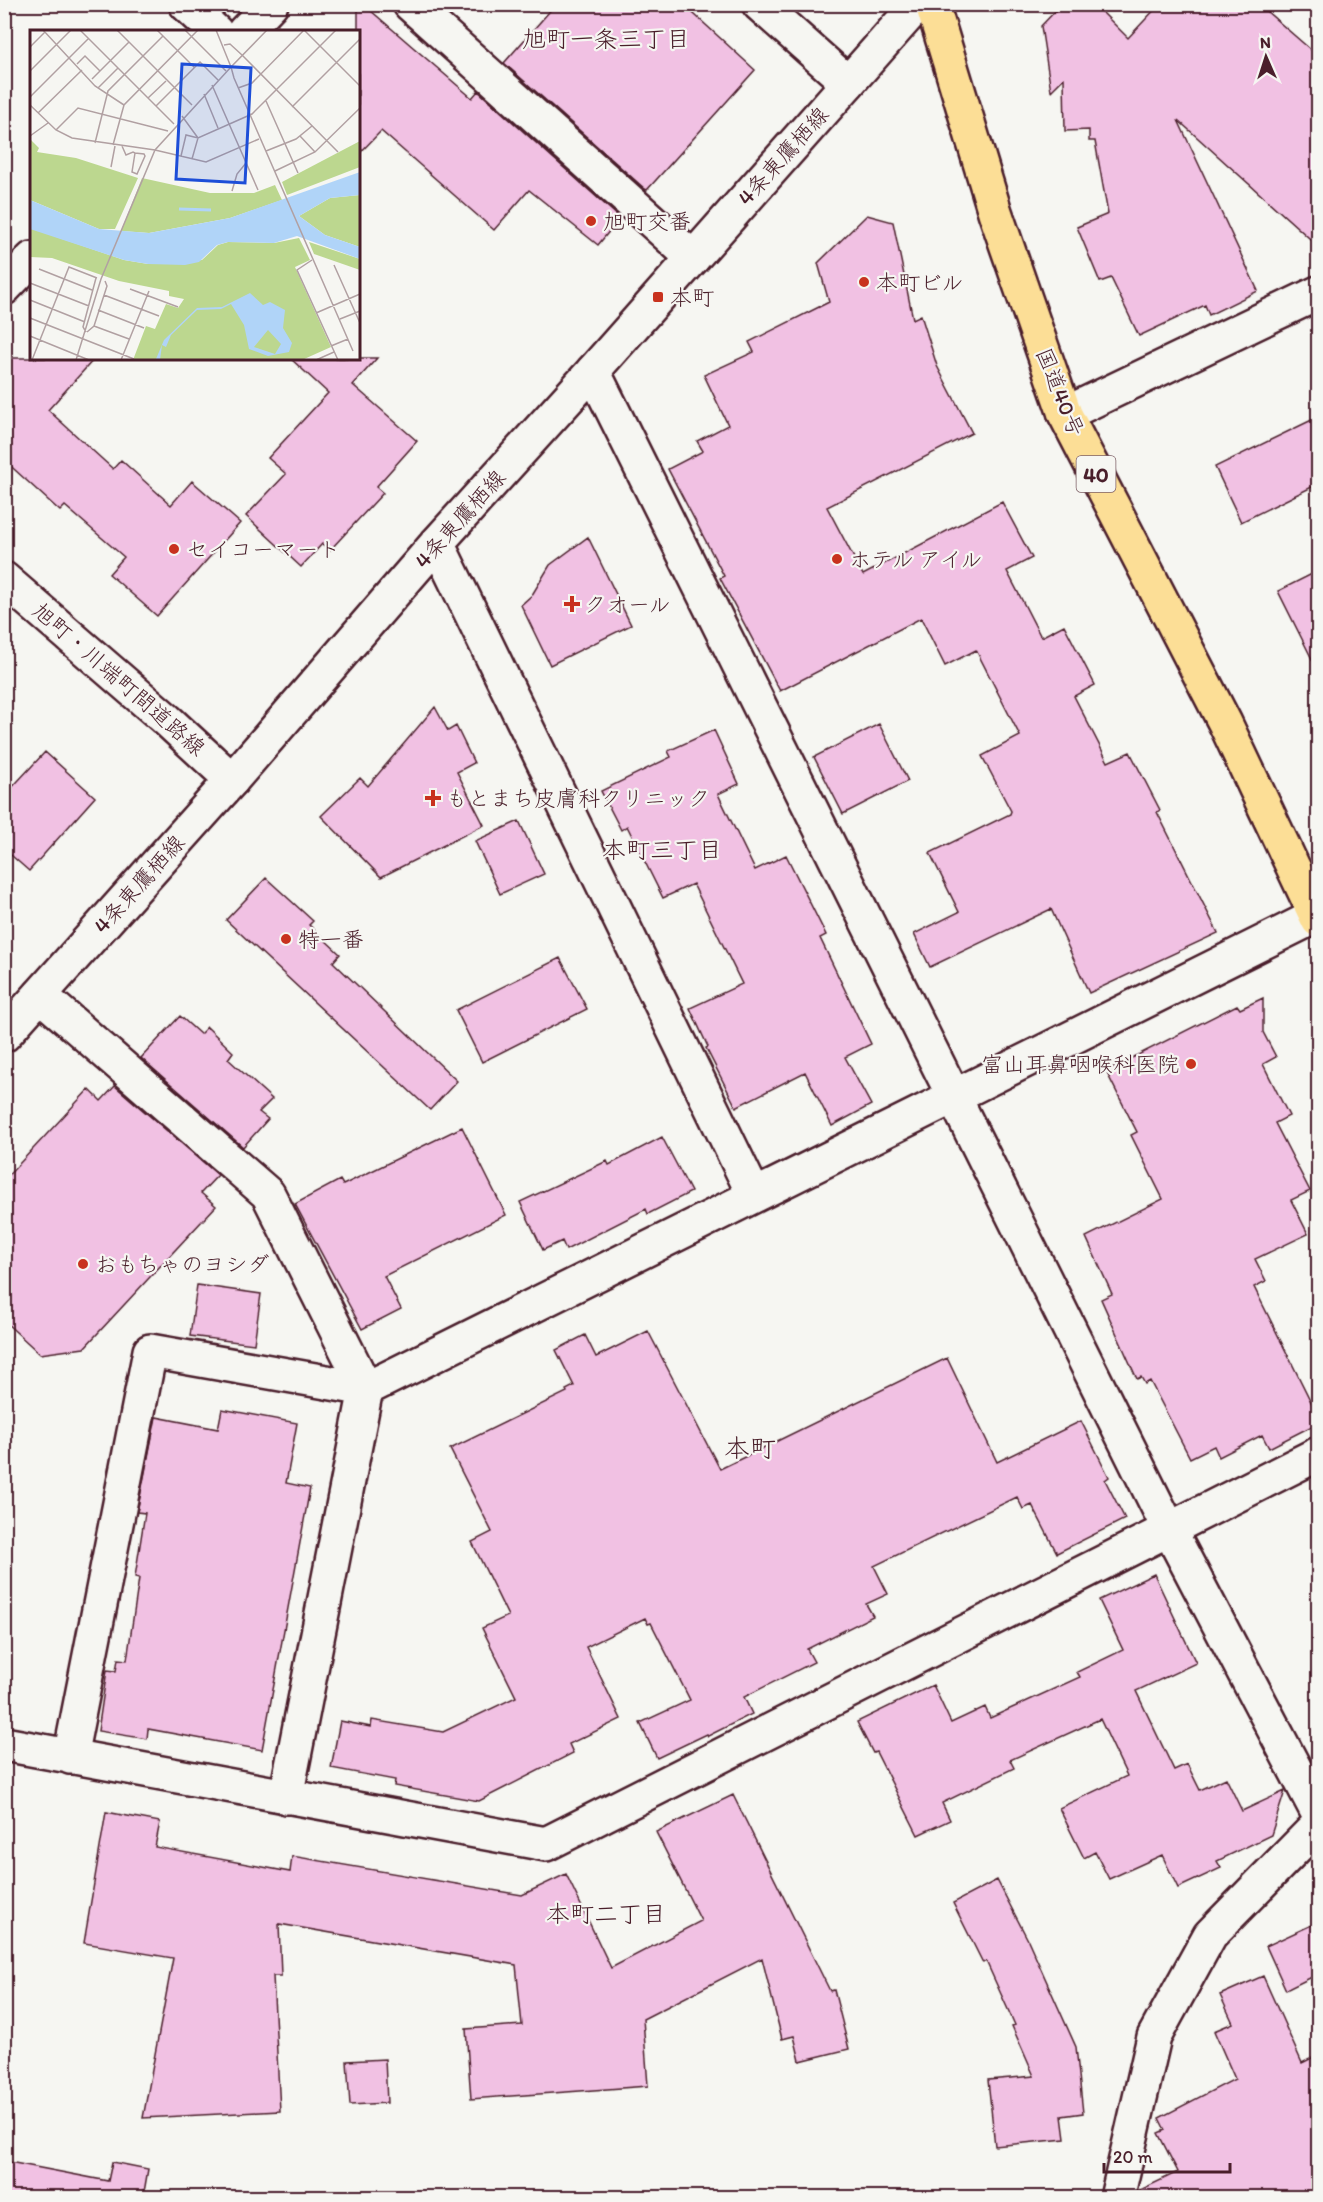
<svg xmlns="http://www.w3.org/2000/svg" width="1323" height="2202" font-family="Itim,'Klee One',sans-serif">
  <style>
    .building { fill: #f1c1e3; stroke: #4a1f2b; stroke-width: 1.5 }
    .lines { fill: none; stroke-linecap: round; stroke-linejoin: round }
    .minor-casing { stroke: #4a1f2b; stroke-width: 38 }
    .tertiary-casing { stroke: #4a1f2b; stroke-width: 38 }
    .trunk-casing { stroke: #4a1f2b; stroke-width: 38 }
    .minor { stroke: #f6f6f2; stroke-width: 33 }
    .tertiary { stroke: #f6f6f2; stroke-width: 33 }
    .trunk { stroke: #fcde96; stroke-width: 33 }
    .poi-dot { fill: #c8321e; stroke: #f6f6f2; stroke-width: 2 }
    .labels { text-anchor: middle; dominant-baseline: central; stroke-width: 4.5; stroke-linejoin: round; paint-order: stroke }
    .shield { fill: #f6f6f2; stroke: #7e6067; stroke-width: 1.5 }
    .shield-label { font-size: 21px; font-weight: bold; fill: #4a1f2b }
    .street-label { font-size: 22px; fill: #4a1f2b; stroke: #f6f6f2 }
    .poi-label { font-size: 22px; fill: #4a1f2b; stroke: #f6f6f2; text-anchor: start }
    .neighbourhood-label { font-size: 24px; fill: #4a1f2b; stroke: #f6f6f2 }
    .quarter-label { font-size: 26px; fill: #4a1f2b; stroke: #f6f6f2 }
    .inset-river { fill: none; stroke: #b0d4f8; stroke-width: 3 }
    .inset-road { fill: none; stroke: #b1a0a2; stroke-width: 1.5 }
    .view { fill: #1d4ed8; fill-opacity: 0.15; stroke: #1d4ed8; stroke-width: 3 }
    .inset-edge { fill: none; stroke: #4a1f2b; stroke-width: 3 }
  </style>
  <rect width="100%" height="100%" fill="#f6f6f2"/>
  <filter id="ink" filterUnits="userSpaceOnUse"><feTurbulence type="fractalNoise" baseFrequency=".0167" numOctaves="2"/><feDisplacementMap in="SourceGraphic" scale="12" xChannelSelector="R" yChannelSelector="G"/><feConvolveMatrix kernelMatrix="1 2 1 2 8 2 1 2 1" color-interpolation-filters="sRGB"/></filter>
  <g filter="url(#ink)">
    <path class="building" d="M358 4H363L472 98 478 91 620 218 598 245 529 190 494 230 381 131 358 155Z
      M556 4H683L755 70 647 190 645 189 504 63Z
      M1062 4H1094L1128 38 1160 4H1258L1318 56V246L1178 120 1258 291 1209 315 1205 305 1139 336 1111 278 1100 282 1077 227 1108 214 1095 141H1089V130L1065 131 1064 78 1051 91 1041 26Z
      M867 215 893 222 913 319 921 315 937 366 972 433 827 507 863 575 1002 502 1032 558 1007 571 1041 637 1064 625 1095 685 1074 696 1108 762 1130 752 1160 810 1157 812 1218 933 1089 993 1051 909 930 967 914 934 959 912 930 853 1010 814 1011 811 982 756 1020 736 976 650 945 666 921 618 780 691 720 578 724 576 668 469 703 451 697 441 728 425 704 375 754 352 749 342 829 302 818 263Z
      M4 358H95L48 410 113 469 121 460 171 505 192 481 240 523 157 616 109 574 124 557 65 506 60 511 4 460Z
      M290 358H377L353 385 417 441 376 487 383 493 330 550 322 544 301 567 246 516 286 474 268 458 328 393Z
      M1318 417V484L1241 522 1215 467Z
      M588 537 631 625 550 665 521 605 532 595 550 565Z
      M1318 571V671L1278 591Z
      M435 707 448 731 456 726 474 763 457 772 484 825 381 877 321 816 360 778 368 786Z
      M879 724 908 781 843 814 814 757Z
      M714 730 739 784 718 794 755 870 786 855 826 935 820 938 871 1044 845 1057 871 1105 832 1126 805 1072 736 1107 706 1048 708 1047 690 1008 742 984 693 884 663 898 627 826 621 830 601 791 671 757 668 751Z
      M45 752 95 797 29 871 4 849V796Z
      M519 821 544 874 500 894 475 841Z
      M266 878 313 921 309 925 340 954 333 962 457 1081 430 1110 226 920Z
      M560 958 587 1009 482 1062 456 1010Z
      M1263 998V1032L1276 1057 1263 1064 1289 1116 1275 1123 1310 1191 1291 1200 1308 1234 1255 1259 1266 1281 1254 1287 1318 1416V1423L1269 1448 1262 1435 1219 1457 1214 1446 1190 1458 1150 1381 1145 1384 1141 1377 1137 1379 1101 1299 1112 1294 1086 1237 1163 1199 1131 1135 1137 1132 1106 1071 1237 1005 1240 1009Z
      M180 1016 200 1034 207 1027 233 1052 228 1059 272 1099 259 1112 268 1119 243 1147 141 1058Z
      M115 1086 218 1175 201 1193 216 1206 84 1348 40 1354 4 1321V1180L89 1089 101 1101Z
      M462 1127 506 1215 384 1276 401 1309 362 1329 295 1204 340 1180 343 1185Z
      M662 1137 691 1192 648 1214 646 1209 566 1250 562 1241 543 1250 520 1202 607 1161 609 1165Z
      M197 1285 261 1294 254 1344 190 1336Z
      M648 1331 720 1469 947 1358 997 1462 1081 1421 1109 1477 1105 1480 1125 1519 1057 1553 1032 1505 1023 1509 1017 1497 874 1566 888 1594 866 1604 873 1616 807 1649 814 1662 744 1697 752 1714 708 1736 707 1734 657 1758 640 1723 690 1700 651 1623 648 1624 645 1618 586 1647 621 1719 569 1744 573 1753 479 1801 394 1786 395 1780 331 1768 340 1721 371 1727 372 1720 443 1732 516 1697 482 1628 508 1616 472 1542 492 1532 450 1449 567 1392 566 1390 574 1386 556 1350 585 1335 596 1357Z
      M222 1409 297 1423 286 1483 310 1488 262 1750 148 1729 147 1739 98 1731 107 1670 116 1671 118 1659 127 1660 139 1578 135 1577 145 1513 137 1512 156 1417 218 1429Z
      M1154 1574 1196 1663 1136 1691 1174 1770 1187 1764 1200 1790 1226 1778 1242 1811 1285 1791 1271 1835 1217 1861 1221 1868 1178 1888 1162 1855 1109 1879 1095 1852 1084 1858 1059 1808 1127 1776 1100 1719 1010 1760 1014 1768 942 1803 950 1820 918 1835 876 1752 873 1753 857 1722 933 1685 951 1723 985 1707 990 1718 1080 1677 1077 1672 1123 1650 1099 1600Z
      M733 1795 830 1991 834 1990 849 2049 800 2061 794 2036 782 2039 762 1958 643 2019 648 2086 471 2099 466 2029 522 2025 516 1965 279 1924 281 1976H273L280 2111 143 2118 173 1958 84 1943 106 1812 160 1822 155 1847 290 1872 292 1856 522 1895 566 1874 611 1968 701 1921 656 1832Z
      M997 1880 1028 1940 1076 2047 1083 2113 1062 2116 1065 2139 995 2146 988 2080 1034 2076 1012 2026 1015 2025 986 1961 983 1963 953 1903Z
      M1318 1922V1974L1286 1990 1266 1946Z
      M1263 1976 1302 2063 1318 2055V2191L1305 2198H1136L1138 2191 1178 2172 1158 2133 1165 2130 1159 2118 1235 2079 1214 2031 1233 2023 1220 1995Z
      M385 2059 387 2103 350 2105 347 2061Z
      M4 2161 108 2181 112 2162 148 2169 143 2198H4Z"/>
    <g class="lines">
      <defs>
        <path id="minor" d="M186 4 216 32
          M410 4 693 258
          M759 4 848 83
          M244 32 271 4
          M4 288 32 259
          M593 371 1169 1529 1318 1813
          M1065 414 1318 293
          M437 543 754 1195
          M4 579 167 720 232 780
          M40 995 268 1194 366 1389 286 1797
          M4 1744 546 1844 1318 1454
          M70 1757 150 1351 366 1389 1318 915
          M1117 2198 1154 2037 1210 1935 1318 1825"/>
        <path id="tertiary" d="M4 1035 232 780 437 543 593 371 918 4"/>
        <path id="trunk" d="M932 4 995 212 1065 414 1225 723 1318 920"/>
      </defs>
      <use href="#minor" class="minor-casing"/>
      <use href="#tertiary" class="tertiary-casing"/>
      <use href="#trunk" class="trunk-casing"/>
      <use href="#minor" class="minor"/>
      <use href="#tertiary" class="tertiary"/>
      <use href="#trunk" class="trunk"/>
    </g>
  </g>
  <g class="poi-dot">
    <circle cx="591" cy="221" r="6"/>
    <circle cx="864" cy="282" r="6"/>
    <rect x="652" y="291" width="12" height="12" rx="3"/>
    <circle cx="174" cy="549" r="6"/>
    <circle cx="837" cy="559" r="6"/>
    <path d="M569 595h6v6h6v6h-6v6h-6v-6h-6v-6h6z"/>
    <path d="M430 789h6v6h6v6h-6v6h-6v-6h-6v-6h6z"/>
    <circle cx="286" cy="939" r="6"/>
    <circle cx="1191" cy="1064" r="6"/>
    <circle cx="83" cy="1264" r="6"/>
  </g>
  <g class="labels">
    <rect class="shield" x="1076.5" y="456" width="39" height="36" rx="4.5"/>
    <g class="shield-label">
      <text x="1096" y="474">40</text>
    </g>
    <g class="street-label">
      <text transform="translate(783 156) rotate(-48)">4条東鷹栖線</text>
      <text transform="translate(1060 392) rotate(68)">国道40号</text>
      <text transform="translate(460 519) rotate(-48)">4条東鷹栖線</text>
      <text transform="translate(119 679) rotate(41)">旭町・川端町間道路線</text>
      <text transform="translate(139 884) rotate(-48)">4条東鷹栖線</text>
    </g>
    <g class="poi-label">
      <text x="603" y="221">旭町交番</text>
      <text x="876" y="282">本町ビル</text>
      <text x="670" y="297">本町</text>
      <text x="186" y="549">セイコーマート</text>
      <text x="849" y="559">ホテル アイル</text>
      <text x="584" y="604">クオール</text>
      <text x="446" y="798">もとまち皮膚科クリニック</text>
      <text x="298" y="939">特一番</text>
      <text x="1179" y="1064" text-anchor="end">富山耳鼻咽喉科医院</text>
      <text x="95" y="1264">おもちゃのヨシダ</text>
    </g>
    <g class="neighbourhood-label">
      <text x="606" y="38">旭町一条三丁目</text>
      <text x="662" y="849">本町三丁目</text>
      <text x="606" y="1913">本町二丁目</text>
    </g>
    <g class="quarter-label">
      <text x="750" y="1448">本町</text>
    </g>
  </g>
  <g transform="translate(30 30)">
    <rect width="330" height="330" fill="#f6f6f2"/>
    <path d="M0 109 9 118 7 122 46 128 108 148 85 199H69L0 170ZM330 111V137L257 165 252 152ZM112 148 180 163H224L245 155 252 170 200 188 119 203 91 201ZM330 165V217L295 205 269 186 300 168ZM0 198 94 230 118 234 172 230 188 215 198 212 244 213 269 208 280 230 265 237 301 317 272 330H103L116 296 125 299 136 274 148 278 154 269 139 266V261L89 251 22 228 0 227ZM279 212 330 229V240L284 224Z" fill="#bcd78f"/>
    <path d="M330 142V165L300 168 269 186 295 205 330 217V229L267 206 244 213 198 212 187 215 169 232 155 235 118 234 94 230 0 199V170L69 199 119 203 200 188ZM220 263 233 275 240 272 255 280 253 298 262 313 259 322 238 326 219 319 214 295 201 274 191 279 167 280 141 305 136 317 132 315 130 330 126 329 134 310 167 278 192 277ZM238 300 251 314 245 324 224 317Z" fill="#b0d4f8" fill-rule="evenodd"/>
    <path class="inset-river" d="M149 179 181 180"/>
    <path class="inset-road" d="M13 0 65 56 94 75M50 0 144 94M87 0 162 75M127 0 164 37M155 0 196 41M186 0 201 37M237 0 201 37 204 48 323 321M274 0 330 56M194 15 200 14 212 25M0 17 15 2M212 25 308 122M47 34 55 26 70 41M0 41 41 0M62 49 99 12M182 55 228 160M68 58 88 38M208 58 222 53 274 0M174 64 188 98M0 67 58 9M118 68 136 51M236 71 268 143M0 75 26 100 42 108 125 120 176 132 229 109M126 76 170 32 188 50M262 77 330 9M8 83 52 40M152 86 168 108 162 129M26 100 48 78 138 101M0 106 18 93M270 106 285 122M65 113 78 61 133 6M83 115 94 75 168 0M92 116 96 125 103 122 105 123 114 124 115 126 107 144 102 142 105 123M236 121 266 109 282 96M151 126 156 105 168 108 222 84 306 0M81 137 85 116M245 141 285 122 330 78M202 161 207 144 216 133M282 230 267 240 308 330M304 235 330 293M9 239 62 260M0 253 59 276M100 259 148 277M74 265 129 286M0 270 55 292M68 280 114 298M286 283 330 264M0 288 104 329M310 289 330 281M64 296 99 309M56 302 53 297 66 248M57 302 64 296 77 256 75 251M0 306 59 330M301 316 318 309M2 330 39 237 67 248M46 330 71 249 125 120 201 37M91 330 119 261M286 330 304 322"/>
    <path class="view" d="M152 34 221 38 215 153 146 149Z"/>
    <rect width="330" height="330" class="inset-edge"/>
  </g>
  <rect width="1323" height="2202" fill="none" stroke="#f6f6f2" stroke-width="24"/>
  <rect x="12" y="12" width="1299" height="2178" fill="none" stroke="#4a1f2b" stroke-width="2" filter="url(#ink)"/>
  <g transform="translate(1266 57) rotate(357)" stroke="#f6f6f2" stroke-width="4.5" paint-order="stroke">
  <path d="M0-4.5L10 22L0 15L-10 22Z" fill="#4a1f2b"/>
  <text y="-9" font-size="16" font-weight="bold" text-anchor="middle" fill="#4a1f2b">N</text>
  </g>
  <path d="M1104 2163v9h126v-9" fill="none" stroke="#4a1f2b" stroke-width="3"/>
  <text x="1113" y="2163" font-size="18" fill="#4a1f2b" stroke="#f6f6f2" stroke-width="4.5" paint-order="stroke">20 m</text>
</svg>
